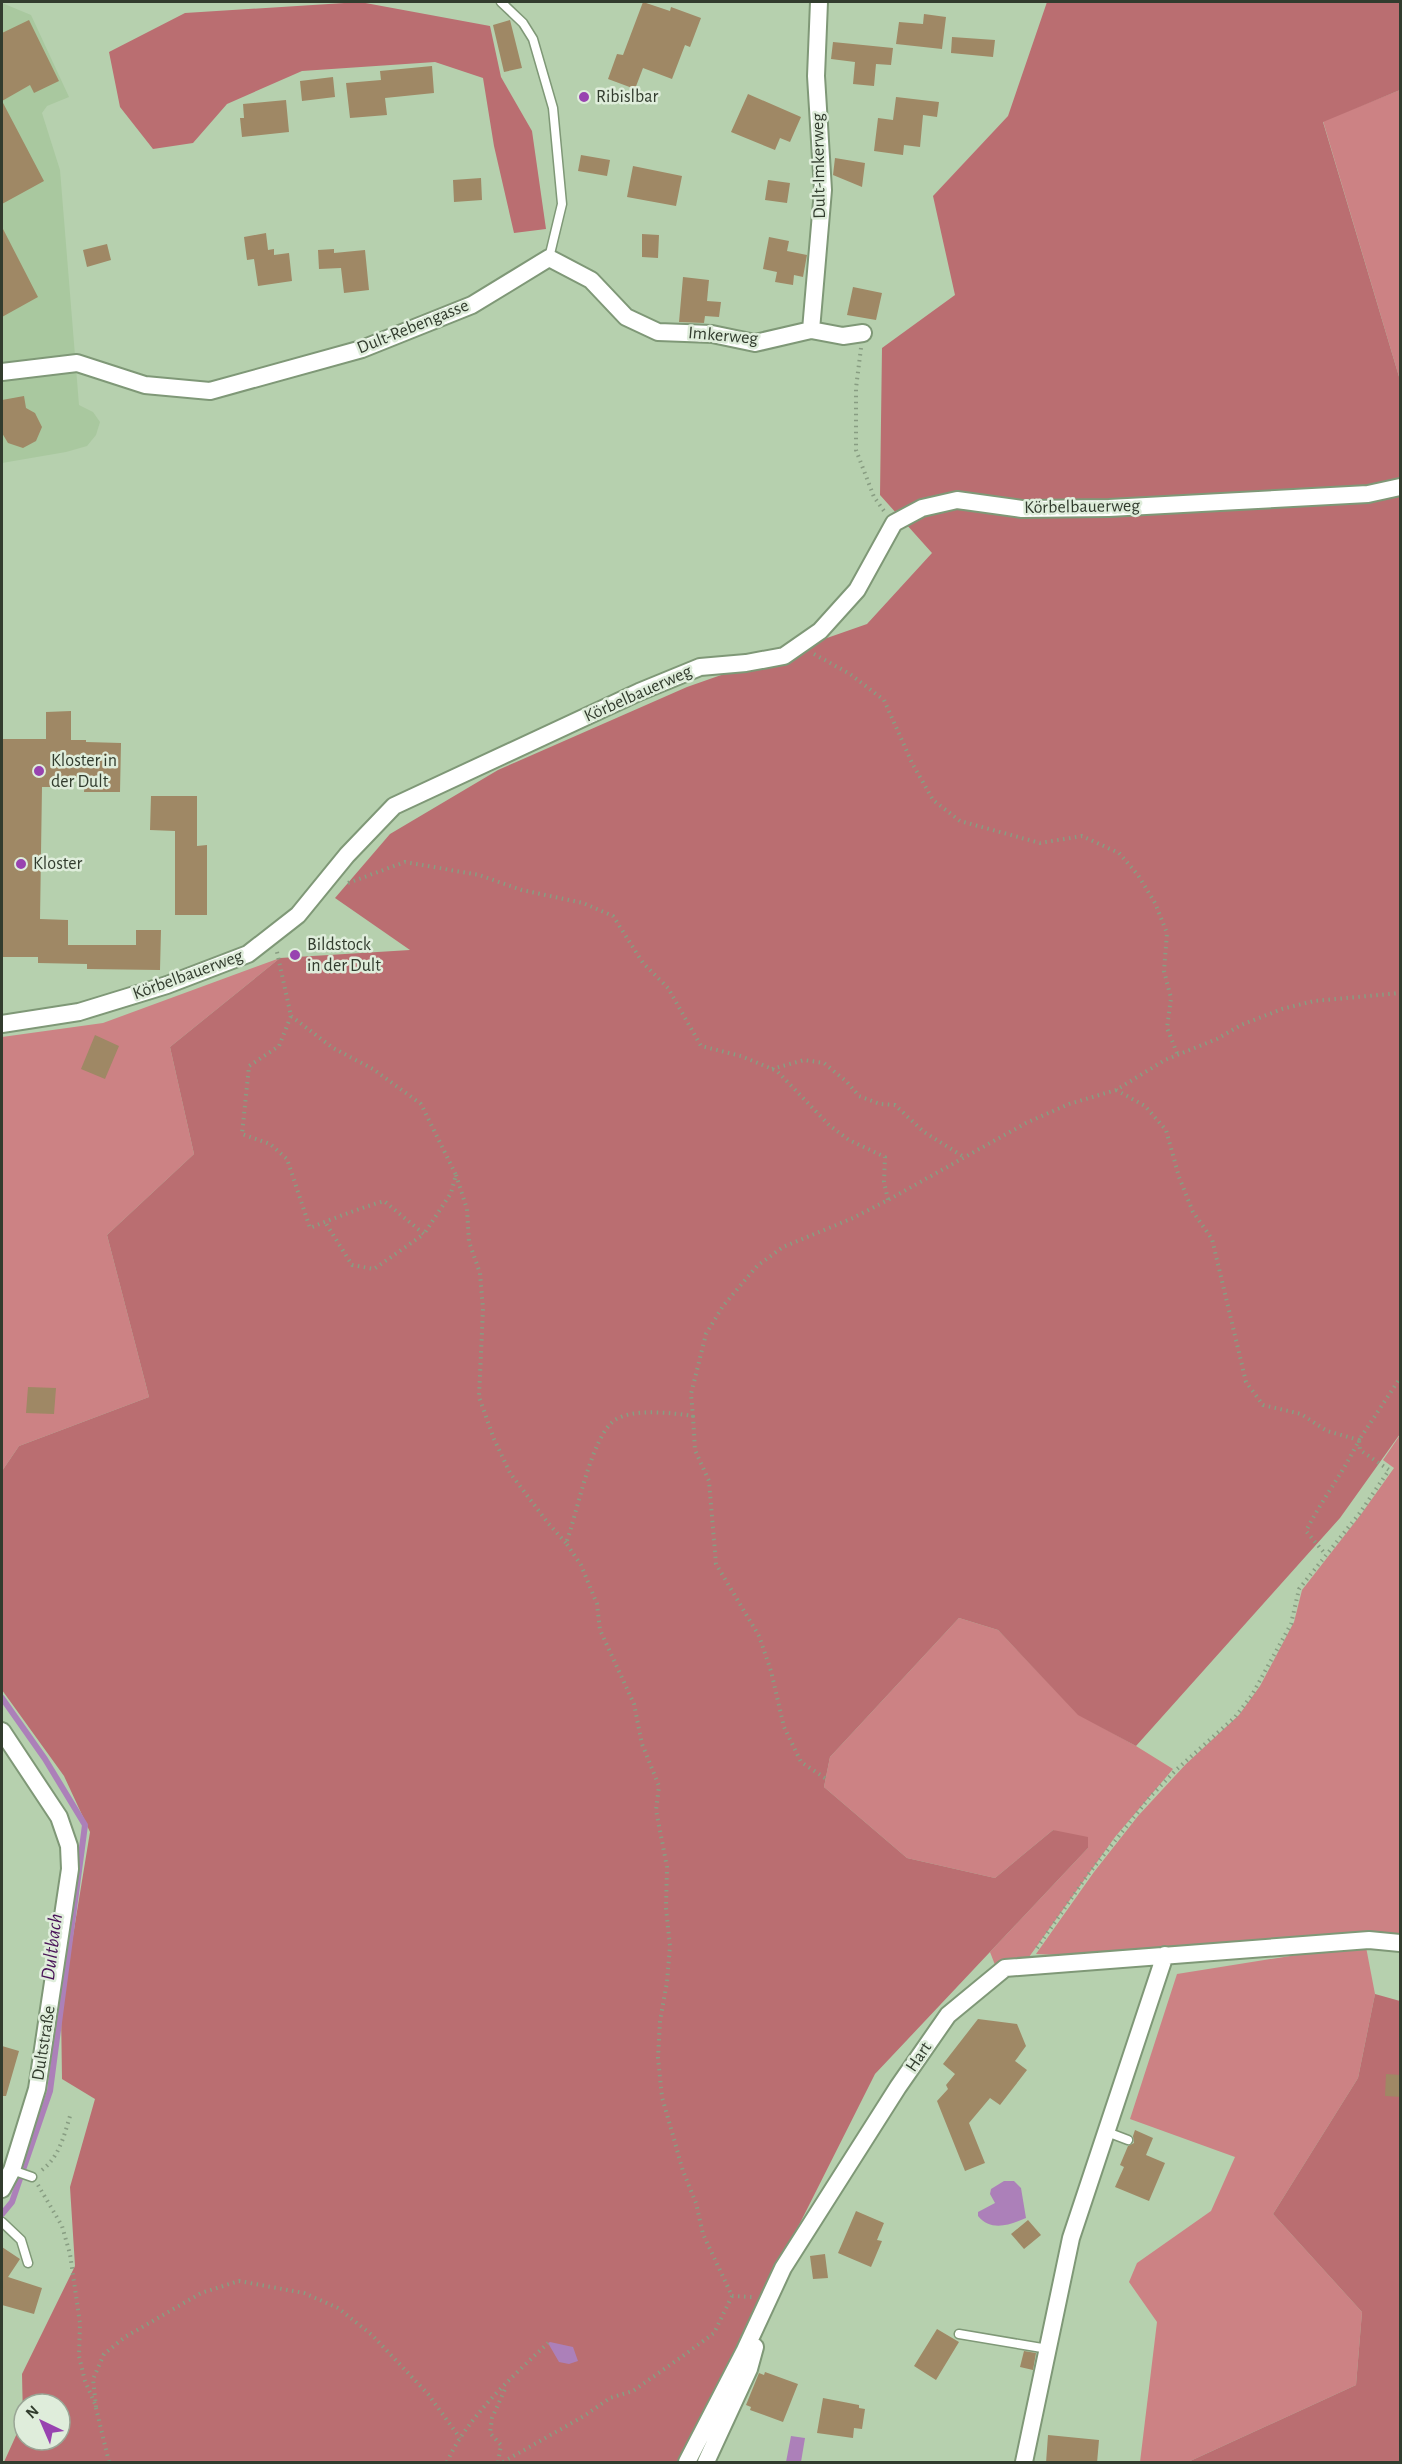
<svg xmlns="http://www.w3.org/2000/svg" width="1402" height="2464" font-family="'Alegreya Sans',sans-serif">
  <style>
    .built { fill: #a9c89f }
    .green { fill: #cc8284 }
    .forest { fill: #ba6e71; fill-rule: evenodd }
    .water { fill: #ac80b9 }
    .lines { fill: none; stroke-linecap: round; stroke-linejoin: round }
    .stream { stroke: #ac80b9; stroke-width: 6 }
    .building { fill: #9f8865 }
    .service-casing { stroke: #7f9877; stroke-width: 11 }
    .minor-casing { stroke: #7f9877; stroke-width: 20 }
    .path { stroke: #889d82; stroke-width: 4; stroke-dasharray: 1.5 4.5; stroke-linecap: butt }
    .service { stroke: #fff; stroke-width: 8 }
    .minor { stroke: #fff; stroke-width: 16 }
    .poi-dot { fill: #9843b0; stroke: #dfeddb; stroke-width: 2 }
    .labels { text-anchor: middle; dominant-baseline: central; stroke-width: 5; stroke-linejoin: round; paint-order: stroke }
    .poi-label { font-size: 18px; fill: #323c2e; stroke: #dfeddb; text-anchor: start }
    .street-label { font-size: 18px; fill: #323c2e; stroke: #dfeddb }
    .water-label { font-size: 20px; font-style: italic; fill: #4a1359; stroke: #dfeddb }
  </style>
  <rect width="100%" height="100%" fill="#b6d0ae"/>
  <path class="built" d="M2 3 31 15 69 97 47 106 42 113 60 170 79 405 93 412 100 422 96 435 87 446 66 452 2 463Z"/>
  <path class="green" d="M1400 90V380L1323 121Z
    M280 958 170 1047 194 1154 107 1235 149 1397 19 1446 2 1471V1037L103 1023Z
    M1400 1435V1935L1099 1957 1036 1954 1094 1872 1138 1816 1186 1764 1239 1715 1260 1686 1294 1622 1302 1590 1362 1513 1394 1468 1383 1460Z
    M959 1618 998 1630 1078 1714 1136 1746 1173 1769 1115 1837 1024 1964 997 1970 990 1952 1088 1848 1053 1830 995 1878 907 1858 824 1787 830 1757Z
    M1366 1947 1375 1994 1358 2078 1273 2214 1362 2312 1356 2385 1188 2462H1140L1157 2322 1129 2282 1137 2263 1211 2211 1235 2157 1130 2119 1177 1974 1334 1949Z"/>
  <path class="forest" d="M360 2 490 26 501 77 532 131 546 229 514 233 494 146 483 78 435 62 302 71 227 104 193 143 153 149 120 107 109 52 185 13Z
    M1047 2H1400V90L1323 122 1400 380V1434L1340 1518 1136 1746 1078 1715 998 1630 959 1618 830 1757 824 1787 907 1858 995 1878 1053 1830 1088 1837V1848L875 2074 711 2400 691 2462H4L23 2420 22 2374 75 2266 70 2187 95 2099 62 2079 61 2009 90 1832 64 1776 2 1690V1471L19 1446 149 1397 107 1235 194 1154 170 1047 280 958 410 950 335 898 390 834 498 770 687 687 867 624 932 553 880 495 882 348 955 295 933 196 1008 116ZM24 2404H60V2440H24Z
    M1375 1994 1400 2001V2462H1188L1356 2385 1362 2312 1273 2214 1358 2078Z"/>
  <path class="water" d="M1004 2181H1014L1021 2188 1026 2218C1010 2225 991 2232 978 2216V2212L995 2203 990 2194 991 2189Z
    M550 2342 573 2347 578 2361 569 2364 559 2362 548 2343Z
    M791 2436 805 2438 801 2462H786Z"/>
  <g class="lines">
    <path class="stream" d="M2 1698 45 1759 85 1825 50 2091 12 2202 2 2214"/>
  </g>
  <path class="building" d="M643 2 670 11 671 7 701 18 690 47 685 45 672 79 643 68 635 89 608 79 617 54 623 55Z
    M924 14 946 17 942 49 896 44 899 22 923 24Z
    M29 20 59 81 34 93 30 85 2 101V33Z
    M510 20 522 68 504 72 493 25Z
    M952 37 995 40 993 57 951 53Z
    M833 42 893 48 891 65 876 64 874 86 853 84 855 62 831 59Z
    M432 66 434 93 385 98 387 115 350 118 346 83 381 80 380 71Z
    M333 77 335 97 302 101 300 81Z
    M748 94 801 117 790 142 780 138 775 150 731 132Z
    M896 97 939 102 937 117 923 115 920 147 904 145 903 155 874 151 878 118 893 120Z
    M286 100 289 132 242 137 240 118H244L243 104Z
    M2 101 44 181 2 204Z
    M581 155 610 160 607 176 578 171Z
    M835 158 865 163 862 187 833 175Z
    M633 166 682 176 676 206 627 197Z
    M481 178 482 200 454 202 453 180Z
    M768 180 790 183 787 203 765 200Z
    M2 227 38 297 2 317Z
    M266 233 268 250 274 249V255L289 253 292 281 258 286 254 259 247 260 244 237Z
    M642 234 659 235 658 258 642 257Z
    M769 237 789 241 787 251 807 255 803 277 794 275 793 285 775 282 777 272 763 269Z
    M107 244 111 260 87 267 83 250Z
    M334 249V253L365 250 369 290 344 293 341 268 319 269 318 250Z
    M683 277 709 280 707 301 721 302 719 317 705 316 704 323 679 322Z
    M853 287 882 293 876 320 847 315Z
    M24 396 26 408 35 413 42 427 36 441 23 448 8 443 2 433V400Z
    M71 711V740H86V742L121 743 120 792H84L85 778H50V787H42L40 919 68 920V945H136V930H161L160 970 87 969V964L38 963V957H2V739H46V712Z
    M151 796H197V846L207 845V915H175V831L150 830Z
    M95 1035 119 1046 105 1079 81 1069Z
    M28 1387 56 1388 54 1414 26 1413Z
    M978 2019 1017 2024 1026 2046 1015 2061 1027 2070 1000 2105 990 2098 969 2123 985 2163 965 2171 937 2101 948 2089 946 2085 955 2074 943 2064Z
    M2 2046 19 2051 6 2096H2Z
    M1386 2074 1401 2075V2097L1385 2096Z
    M1135 2130 1153 2138 1146 2155 1165 2163 1149 2201 1115 2187 1124 2167 1120 2165 1128 2146 1134 2143 1133 2136Z
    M856 2211 884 2223 877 2240 882 2241 871 2267 838 2253Z
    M1028 2220 1041 2235 1024 2249 1011 2234Z
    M2 2247 20 2259 8 2277 42 2288 34 2314 2 2305Z
    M825 2254 828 2278 813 2279 810 2256Z
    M937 2329 959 2342 936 2380 914 2366Z
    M1024 2351 1036 2353 1033 2370 1020 2367Z
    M765 2372 798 2384 783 2422 750 2410 751 2407 746 2405 759 2373 764 2375Z
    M823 2398 859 2405V2408L865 2409 862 2429 854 2428 853 2438 817 2433Z
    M1048 2435 1099 2440 1097 2463H1046Z"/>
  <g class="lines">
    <defs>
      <path id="service" d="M501 2 523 23 533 39 553 108 562 204 549 258
        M1107 2132 1128 2140
        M12 2170 32 2177
        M2 2222 21 2240 28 2263
        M959 2334 1048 2349"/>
      <path id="minor" d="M811 330 823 190 816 76 819 2
        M2 372 77 363 145 385 210 391 362 349 472 305 549 258 591 280 626 317 658 332 712 334 755 343 811 330 843 336 863 333
        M2 1024 79 1012 167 985 248 954 298 915 347 855 394 806 639 692 700 667 746 663 784 656 820 631 857 590 894 523 922 508 957 500 1022 509 1109 508 1368 494 1400 487
        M2 1731 59 1817 69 1846 70 1869 37 2089 12 2170 2 2189
        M687 2462 744 2352 783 2268 898 2087 948 2015 1005 1968 1369 1940 1400 1943
        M706 2462 749 2369 755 2347
        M1024 2462 1071 2238 1165 1955"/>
    </defs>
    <use href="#service" class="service-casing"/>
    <use href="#minor" class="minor-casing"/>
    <path class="path" d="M861 348 856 388V450L874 497 884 511
      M814 654 850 674 884 700 912 763 933 800 960 821 1040 843 1082 836 1119 853 1138 875 1155 903 1167 933 1164 971 1171 998 1167 1028 1177 1053
      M348 883 405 862 479 875 522 890 583 903 613 916 643 963 668 988 701 1046 741 1056 777 1071 829 1125 849 1140 885 1157 884 1182 888 1200
      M277 952 291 1016 279 1046 249 1066 242 1134 270 1144 287 1159 310 1228C334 1218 358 1209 384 1201L424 1234 374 1269 352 1265 325 1222
      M291 1016 333 1048 373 1069 421 1104 456 1175 451 1193 424 1234
      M772 1069 804 1060 824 1063 847 1082 859 1096 880 1104 895 1105 924 1132 964 1157
      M1116 1090 1145 1106 1166 1130 1179 1177 1193 1212 1212 1239 1246 1382 1263 1405 1301 1414 1327 1431 1359 1440C1344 1472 1322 1499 1306 1531L1326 1555
      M456 1175 467 1209 469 1242 480 1273 483 1309 479 1397 494 1439 510 1473 548 1523 566 1543
      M693 1416 695 1450 709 1481 716 1564 759 1636 771 1671 784 1727 801 1762 825 1778
      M1037 1948 1087 1876 1150 1797 1176 1770 1235 1717 1252 1695 1291 1624 1299 1589 1359 1514 1389 1470 1360 1450 1359 1440 1400 1378
      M42 2170C59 2157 64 2136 70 2116
      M38 2185 62 2226 70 2254 80 2323 79 2356 85 2381 95 2404 109 2462
      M732 2296 752 2297
      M96 2407 93 2379 104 2354 125 2337 201 2293 239 2281 304 2293 338 2308 372 2335 428 2394 460 2438
      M447 2462C467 2417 512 2377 548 2343
      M498 2462 501 2445 490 2433 492 2418 506 2387
      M503 2462 584 2416 610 2398 633 2391 687 2353 714 2333 732 2296 703 2234 696 2203 683 2171 662 2097 658 2058 660 2021 667 1982 670 1946 666 1908 667 1867 656 1810 659 1786 642 1744 634 1704 600 1630 597 1604 581 1565 566 1543C577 1515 591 1436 615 1420 633 1408 673 1413 693 1416L691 1394 706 1334 723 1306 757 1266 783 1247 853 1218 888 1200 1026 1123 1069 1104 1116 1090 1165 1060 1217 1039 1241 1025 1282 1009 1314 1001 1400 993"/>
    <use href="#service" class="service"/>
    <use href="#minor" class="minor"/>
  </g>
  <g class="poi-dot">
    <circle cx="584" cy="97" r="6"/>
    <circle cx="39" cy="771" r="6"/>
    <circle cx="21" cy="864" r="6"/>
    <circle cx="295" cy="955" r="6"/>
  </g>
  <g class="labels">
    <g class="poi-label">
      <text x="596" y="97">Ribislbar</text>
      <text x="51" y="761">Kloster in<tspan x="51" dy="21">der Dult</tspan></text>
      <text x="33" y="864">Kloster</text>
      <text x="307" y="945">Bildstock<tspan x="307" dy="21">in der Dult</tspan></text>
    </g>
    <g class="street-label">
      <text transform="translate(819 166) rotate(-91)">Dult-Imkerweg</text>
      <text transform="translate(413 327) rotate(-22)">Dult-Rebengasse</text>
      <text transform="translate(723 336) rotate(5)">Imkerweg</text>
      <text transform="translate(1082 507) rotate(-1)">Körbelbauerweg</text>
      <text transform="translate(638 694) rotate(-24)">Körbelbauerweg</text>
      <text transform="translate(188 975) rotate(-20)">Körbelbauerweg</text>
      <text transform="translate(44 2043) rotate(-81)">Dultstraße</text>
      <text transform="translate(919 2057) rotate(-56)">Hart</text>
    </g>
    <g class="water-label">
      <text transform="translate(52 1947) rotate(-83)">Dultbach</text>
    </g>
  </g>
  <rect width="1402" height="2464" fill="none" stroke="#323c2e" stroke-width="6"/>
  <g transform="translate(42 2422) rotate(316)"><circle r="28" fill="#dfeddb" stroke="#9aa696" stroke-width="1.5"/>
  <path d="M0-4.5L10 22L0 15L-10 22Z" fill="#9843b0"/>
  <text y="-9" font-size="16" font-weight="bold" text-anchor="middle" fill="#323c2e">N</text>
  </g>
</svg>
